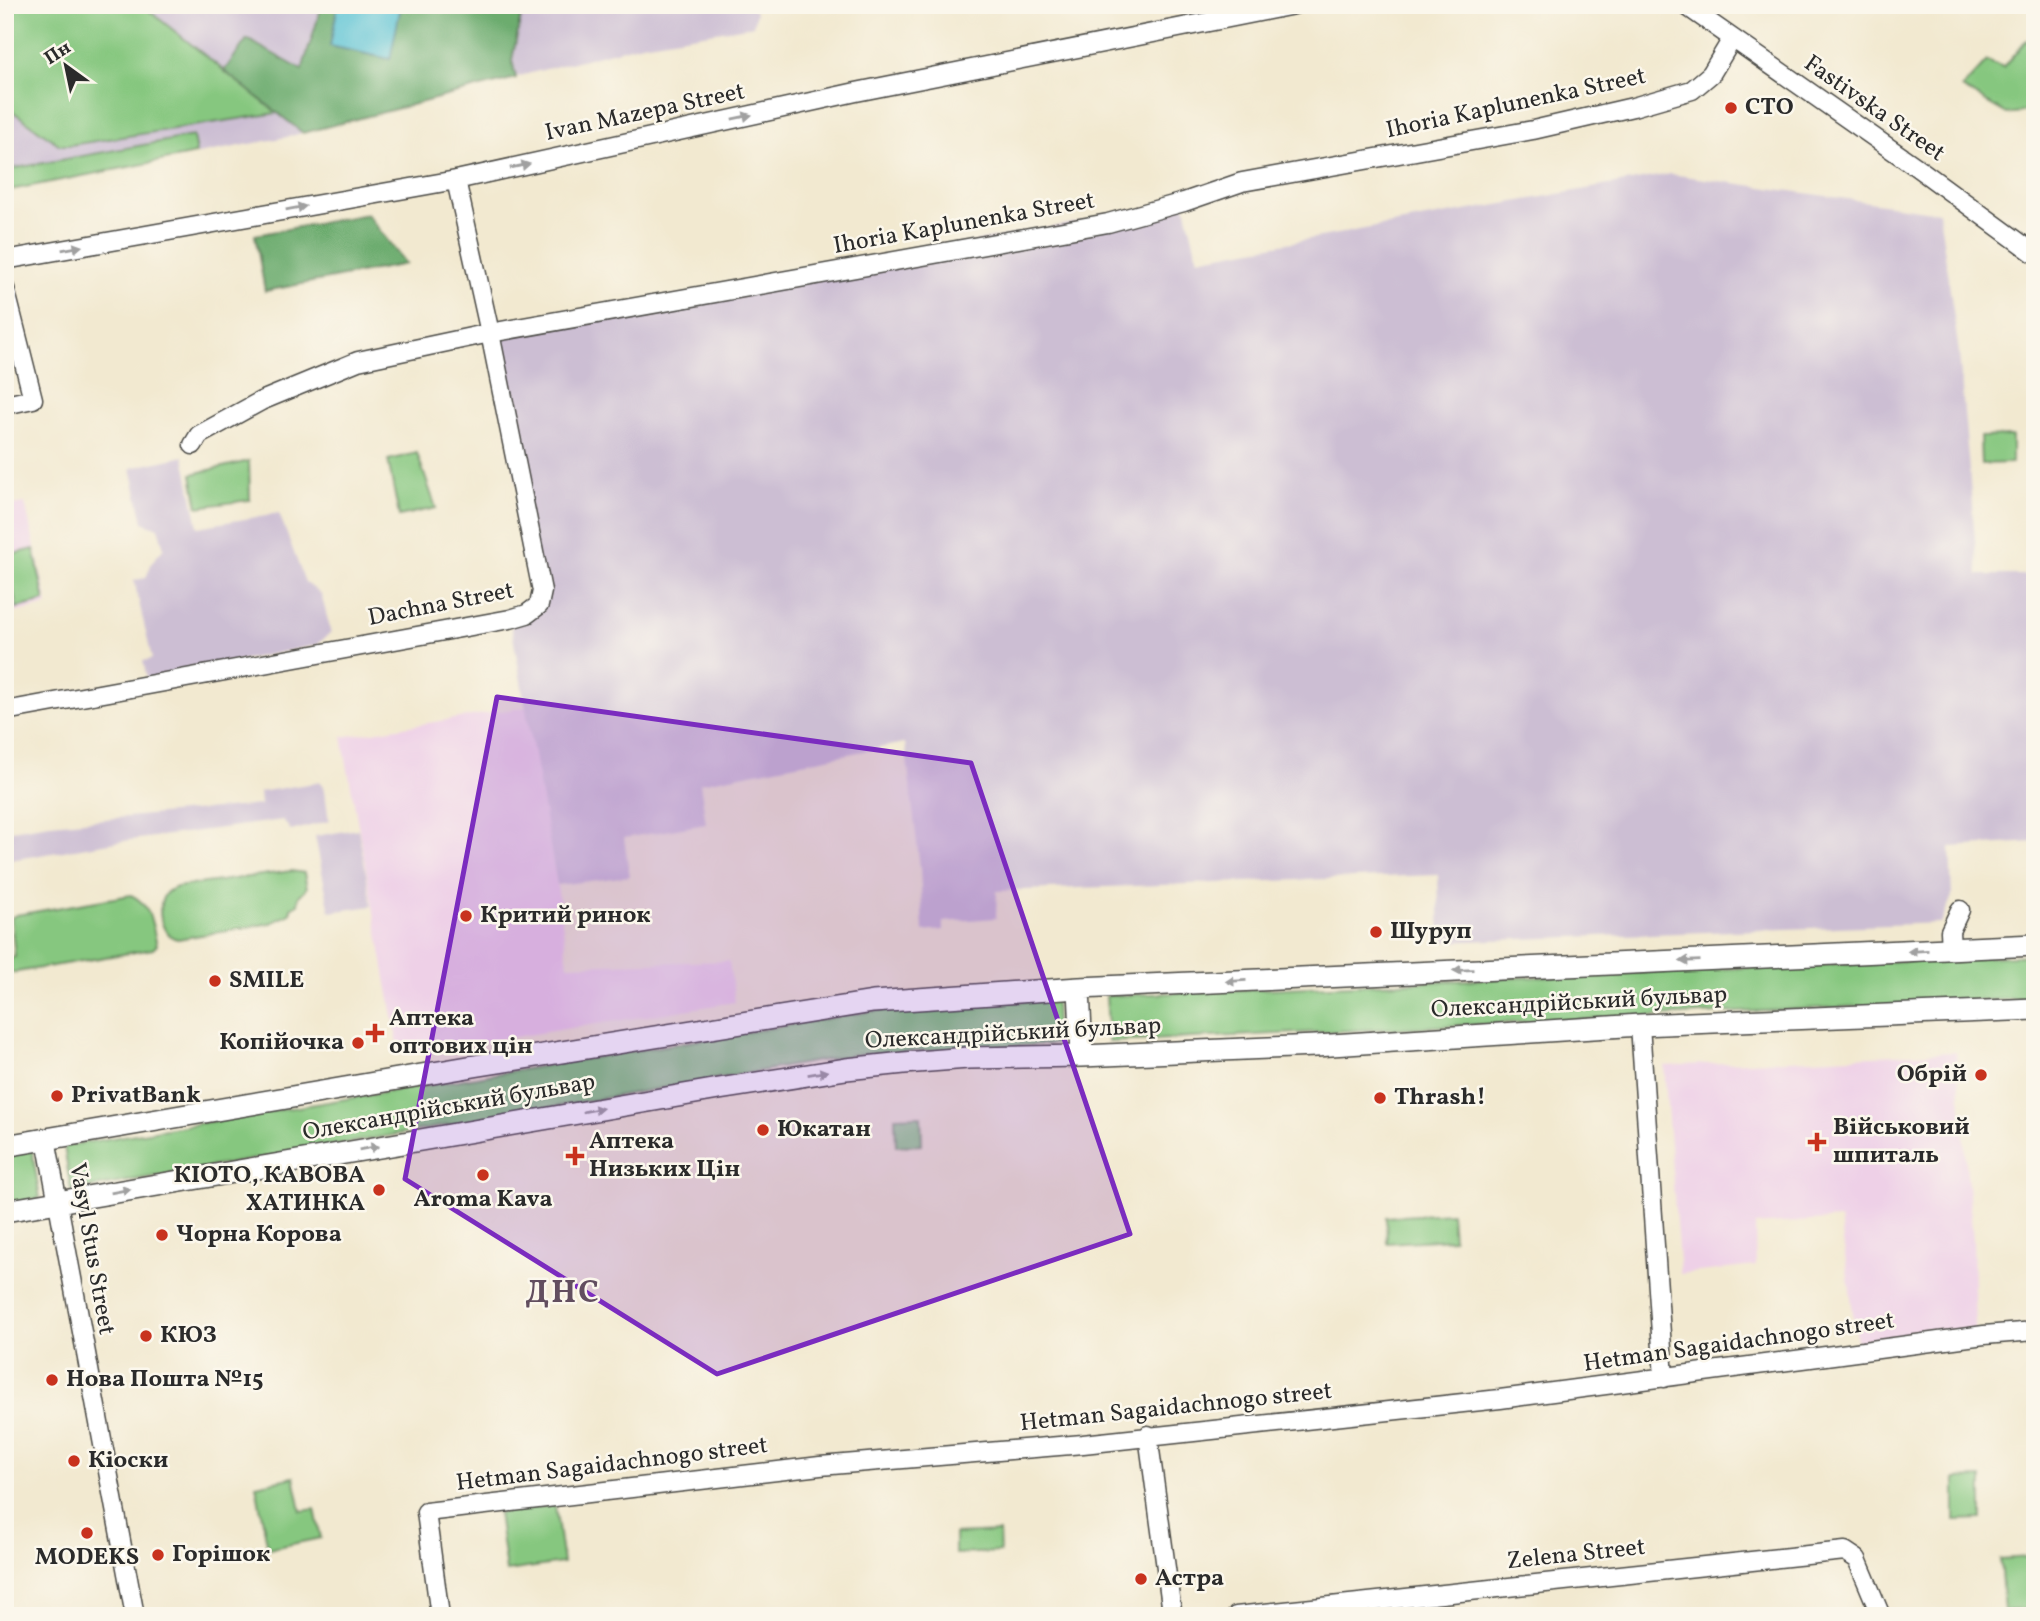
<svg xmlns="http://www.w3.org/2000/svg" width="2040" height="1621" font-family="Vollkorn,serif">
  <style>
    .built { fill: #eed0e7 }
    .industrial { fill: #ccbed3 }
    .green { fill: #86c77f; stroke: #587955; stroke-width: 2 }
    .forest { fill: #6cac6e; stroke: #4c6c4c; stroke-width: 2 }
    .water { fill: #58c2d4; stroke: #427680; stroke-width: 2 }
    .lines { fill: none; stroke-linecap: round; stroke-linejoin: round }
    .minor-casing { stroke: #494844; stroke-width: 21 }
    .major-casing { stroke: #494844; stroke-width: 24 }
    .minor { stroke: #fff; stroke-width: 18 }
    .major { stroke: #fff; stroke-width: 21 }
    .oneway { fill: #a0a0a0 }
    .marked { fill: #7b2cbf; fill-opacity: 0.2; stroke: #7b2cbf; stroke-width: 5; stroke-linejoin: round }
    .poi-dot { fill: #c8321e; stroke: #fbf7ec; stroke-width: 2.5 }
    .labels { text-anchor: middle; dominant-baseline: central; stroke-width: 5; stroke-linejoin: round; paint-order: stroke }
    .street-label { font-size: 24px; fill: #2b2b2b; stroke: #fbf7ec }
    .poi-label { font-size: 24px; font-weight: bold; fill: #2b2b2b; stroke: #fbf7ec; text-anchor: start }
    .district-label { font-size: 32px; font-weight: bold; letter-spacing: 2px; fill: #624e5f; stroke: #fbf7ec }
  </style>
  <rect width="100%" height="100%" fill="#fbf7ec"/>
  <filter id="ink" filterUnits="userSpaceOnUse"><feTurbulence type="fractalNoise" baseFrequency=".0143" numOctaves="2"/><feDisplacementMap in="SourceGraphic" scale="14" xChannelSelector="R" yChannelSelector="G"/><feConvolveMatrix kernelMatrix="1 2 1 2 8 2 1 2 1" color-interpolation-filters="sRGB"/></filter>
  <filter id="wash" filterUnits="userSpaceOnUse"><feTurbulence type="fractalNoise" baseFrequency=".00686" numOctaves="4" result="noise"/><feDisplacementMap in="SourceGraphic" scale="28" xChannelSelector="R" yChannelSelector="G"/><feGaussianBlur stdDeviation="1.57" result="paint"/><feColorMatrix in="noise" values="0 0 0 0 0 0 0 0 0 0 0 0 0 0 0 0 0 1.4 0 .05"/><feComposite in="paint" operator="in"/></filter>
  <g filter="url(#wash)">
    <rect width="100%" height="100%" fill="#f2e9d0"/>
    <path class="built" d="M25 503 48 605 5 615V506Z
      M527 707 557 885 568 965 729 961 735 1002 400 1055 342 737Z
      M1956 1052 1973 1240 1975 1333 1858 1349 1840 1219 1755 1225 1756 1266 1680 1274 1664 1066Z"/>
    <path class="industrial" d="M5 5H748L756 12 753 26 642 44 287 137 5 191Z
      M1670 174 1939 212 1959 353 1978 575H2035V842L1950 847 1952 896 1941 923 1440 942 1438 875 997 891 996 918 943 922V930L923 932 920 868 905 743 700 783 706 824 624 838 630 876 557 885 510 619 539 605 490 333 1184 202 1198 259Z
      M184 456 198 527 279 513 305 582 321 594 331 632 317 645 147 679 143 661 152 659 134 580 146 578 152 562 164 548 158 528 143 522 131 468Z
      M320 782 324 786 329 821 291 831 283 820 116 842 5 861V831L50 824 260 805 259 792Z
      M358 829 372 906 330 912 315 836Z"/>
    <path class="green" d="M5 5H142L277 113 70 145H60L5 106Z
      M2026 40 2035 47V110L2007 114 1962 88 1987 61 2003 68Z
      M193 136 196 154 5 191V170Z
      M2012 436V463L1981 464 1980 437Z
      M417 453 436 508 399 516 388 460Z
      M249 461 250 500 198 507 192 474Z
      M34 549 45 601 17 608 5 556Z
      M291 871 304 873 307 888 299 896 298 904 291 908 290 914 271 923 178 939C159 936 155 904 167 892 168 891 175 888 177 887Z
      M131 895C151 904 152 925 157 945L153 949 5 974V959L15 957 11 918 16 915Z
      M2035 955V998L1109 1042 1106 996Z
      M1055 999 1057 1044 859 1054 71 1191 64 1146 872 1011Z
      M921 1116 922 1145 896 1146 895 1117Z
      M32 1150 40 1198 5 1204V1154Z
      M1451 1213 1453 1239 1387 1243 1386 1217Z
      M294 1477 301 1511 315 1509 321 1538 268 1549 256 1485Z
      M1982 1478V1519L1955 1520V1479Z
      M555 1505 563 1563 506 1571 498 1513Z
      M999 1532 1000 1552 955 1554V1534Z
      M2030 1557 2034 1609 2004 1611 2000 1559Z"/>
    <path class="forest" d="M322 5H338L330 46 389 59 401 7 396 5H505L522 11 512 60 516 78 303 133 224 71 247 39 302 70Z
      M367 214 406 264 265 291 255 235Z"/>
    <path class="water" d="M338 5 401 6 390 59 330 46Z"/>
  </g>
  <g filter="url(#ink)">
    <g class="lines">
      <defs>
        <path id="minor" d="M1685 5 1915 166 2035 254
          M5 260 456 180 856 92 1294 5
          M5 288 33 399 5 405
          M193 445 199 435 261 401 358 361 490 333 1108 223 1184 202 1242 182 1533 130 1633 107 1692 90 1711 74 1732 39
          M5 711 510 619 527 614 539 605 542 591 490 333 456 180
          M1951 950 1950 931 1960 910
          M1640 1025 1664 1378
          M46 1139 135 1616
          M1148 1435 1171 1605 1174 1616
          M440 1616 426 1512 820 1466 1083 1444 1500 1399 1984 1335 2035 1331
          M1236 1616 1845 1551 1857 1559 1881 1616"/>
        <path id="major" d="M1079 988 1082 1056
          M5 1146 474 1066 873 1002 1079 988 2035 945
          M5 1211 719 1089 846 1069 904 1063 968 1058 1082 1056 1316 1046 1640 1025 2035 1009"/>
      </defs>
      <use href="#minor" class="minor-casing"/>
      <use href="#major" class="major-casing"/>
      <use href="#minor" class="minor"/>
      <use href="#major" class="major"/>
    </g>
    <defs><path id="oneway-solid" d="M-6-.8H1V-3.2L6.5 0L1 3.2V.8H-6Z" transform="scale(1.75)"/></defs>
    <g class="oneway">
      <use href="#oneway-solid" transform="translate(742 117) rotate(-12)"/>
      <use href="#oneway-solid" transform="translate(520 166) rotate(-12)"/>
      <use href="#oneway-solid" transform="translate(296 208) rotate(-10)"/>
      <use href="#oneway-solid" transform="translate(72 248) rotate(-10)"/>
      <use href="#oneway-solid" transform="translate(1918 951) rotate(177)"/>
      <use href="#oneway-solid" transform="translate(1690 961) rotate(178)"/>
      <use href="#oneway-solid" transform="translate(1463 970) rotate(178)"/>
      <use href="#oneway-solid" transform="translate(1236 981) rotate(177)"/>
      <use href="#oneway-solid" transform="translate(818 1073) rotate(-9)"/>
      <use href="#oneway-solid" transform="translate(593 1110) rotate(-10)"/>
      <use href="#oneway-solid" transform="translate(369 1148) rotate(-10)"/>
      <use href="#oneway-solid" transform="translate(121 1191) rotate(-10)"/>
    </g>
  </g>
  <path class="marked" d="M497 697 971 763 1130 1234 717 1374 405 1179Z"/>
  <g class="poi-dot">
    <circle cx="1731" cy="108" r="7"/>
    <circle cx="466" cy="916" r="7"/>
    <circle cx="1376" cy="932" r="7"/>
    <circle cx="215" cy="981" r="7"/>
    <path d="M371.5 1022.5h7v7h7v7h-7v7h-7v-7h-7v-7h7z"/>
    <circle cx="358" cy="1043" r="7"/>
    <circle cx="1981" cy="1075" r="7"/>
    <circle cx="57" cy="1096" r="7"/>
    <circle cx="1380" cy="1098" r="7"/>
    <circle cx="763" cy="1130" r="7"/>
    <path d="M1813.5 1131.5h7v7h7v7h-7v7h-7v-7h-7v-7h7z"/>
    <path d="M571.5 1145.5h7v7h7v7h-7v7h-7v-7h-7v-7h7z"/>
    <circle cx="483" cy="1175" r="7"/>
    <circle cx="379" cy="1190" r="7"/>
    <circle cx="162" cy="1235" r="7"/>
    <circle cx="146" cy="1336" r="7"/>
    <circle cx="52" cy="1380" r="7"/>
    <circle cx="74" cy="1461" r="7"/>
    <circle cx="87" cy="1533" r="7"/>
    <circle cx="158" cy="1555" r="7"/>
    <circle cx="1141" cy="1579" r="7"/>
  </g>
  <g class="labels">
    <g class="street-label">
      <text transform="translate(1516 104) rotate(-12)">Ihoria Kaplunenka Street</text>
      <text transform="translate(1874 109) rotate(35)">Fastivska Street</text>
      <text transform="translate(645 113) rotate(-12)">Ivan Mazepa Street</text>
      <text transform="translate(964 224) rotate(-10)">Ihoria Kaplunenka Street</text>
      <text transform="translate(441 605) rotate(-11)">Dachna Street</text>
      <text transform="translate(1579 1003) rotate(-3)">Олександрійський бульвар</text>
      <text transform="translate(1013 1034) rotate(-3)">Олександрійський бульвар</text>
      <text transform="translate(449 1108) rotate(-10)">Олександрійський бульвар</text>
      <text transform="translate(91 1249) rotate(80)">Vasyl Stus Street</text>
      <text transform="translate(1739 1343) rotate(-8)">Hetman Sagaidachnogo street</text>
      <text transform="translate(1176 1408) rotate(-6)">Hetman Sagaidachnogo street</text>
      <text transform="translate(612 1465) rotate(-7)">Hetman Sagaidachnogo street</text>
      <text transform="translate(1576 1555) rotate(-6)">Zelena Street</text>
    </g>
    <g class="poi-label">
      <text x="1745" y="108">СТО</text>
      <text x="480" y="916">Критий ринок</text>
      <text x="1390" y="932">Шуруп</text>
      <text x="229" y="981">SMILE</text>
      <text x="389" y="1019">Аптека<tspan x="389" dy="28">оптових цін</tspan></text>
      <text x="344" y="1043" text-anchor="end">Копійочка</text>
      <text x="1967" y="1075" text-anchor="end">Обрій</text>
      <text x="71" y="1096">PrivatBank</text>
      <text x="1394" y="1098">Thrash!</text>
      <text x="1833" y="1128">Військовий<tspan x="1833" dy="28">шпиталь</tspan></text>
      <text x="777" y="1130">Юкатан</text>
      <text x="589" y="1142">Аптека<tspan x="589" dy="28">Низьких Цін</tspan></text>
      <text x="365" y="1176" text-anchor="end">КІОТО, КАВОВА<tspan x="365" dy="28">ХАТИНКА</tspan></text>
      <text x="483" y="1200" text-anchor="middle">Aroma Kava</text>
      <text x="176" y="1235">Чорна Корова</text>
      <text x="160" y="1336">КЮЗ</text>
      <text x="66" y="1380">Нова Пошта №15</text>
      <text x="88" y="1461">Кіоски</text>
      <text x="172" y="1555">Горішок</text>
      <text x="87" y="1558" text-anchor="middle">MODEKS</text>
      <text x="1155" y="1579">Астра</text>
    </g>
    <g class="district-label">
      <text x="563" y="1294">ДНС</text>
    </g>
  </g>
  <rect width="2040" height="1621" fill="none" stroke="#fbf7ec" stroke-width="28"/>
  <g transform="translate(66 66) rotate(327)" stroke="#fbf7ec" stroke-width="5" paint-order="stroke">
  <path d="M0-5L12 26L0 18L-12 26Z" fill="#2b2b2b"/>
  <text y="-10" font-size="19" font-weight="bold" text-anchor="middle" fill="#2b2b2b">Пн</text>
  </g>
</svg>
